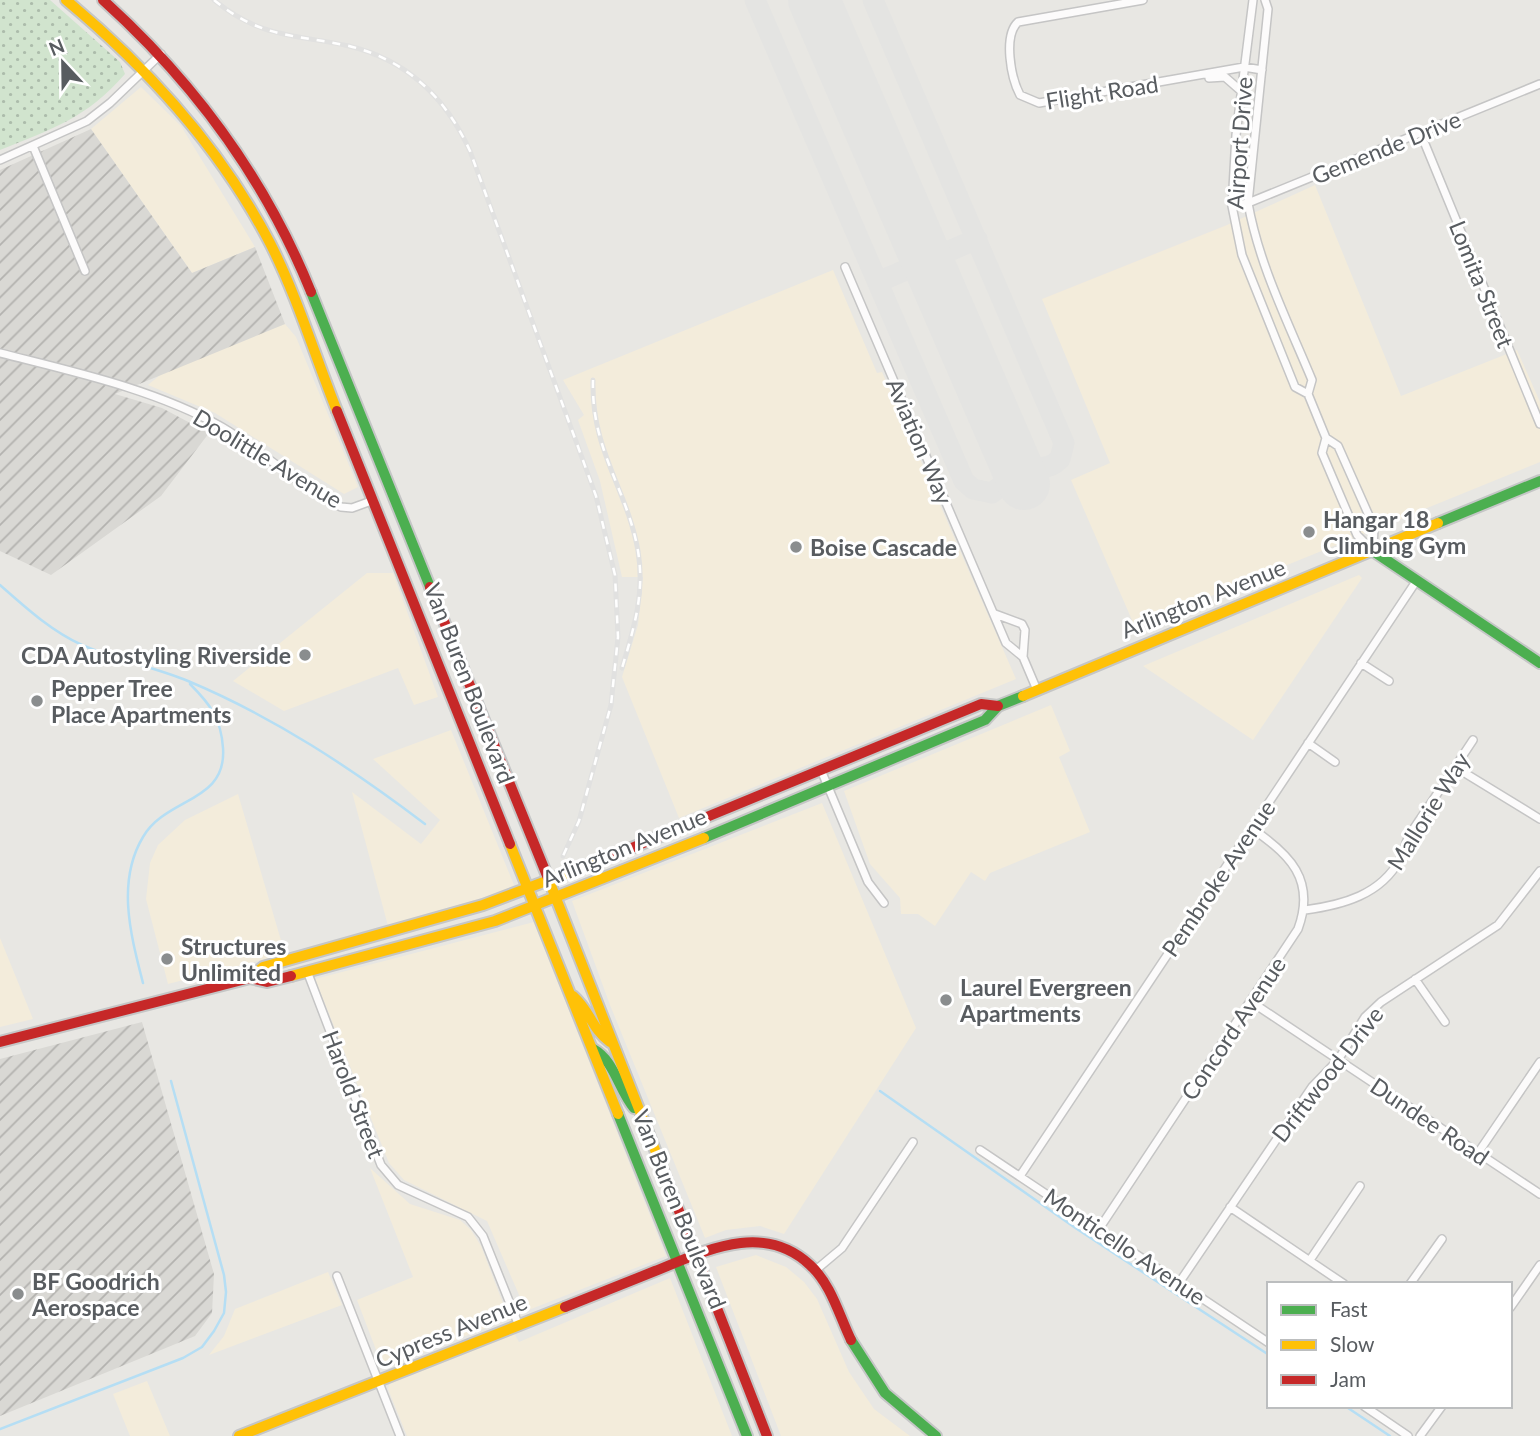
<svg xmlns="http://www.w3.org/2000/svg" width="1540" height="1436" font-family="Lato,sans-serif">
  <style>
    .commercial { fill: #f3ecdb }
    .industrial { fill: url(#industrial-furrows) }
    .grass { fill: url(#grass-dots) }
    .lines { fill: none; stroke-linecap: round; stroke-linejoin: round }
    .stream { stroke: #b5def4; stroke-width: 2.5 }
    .taxiway { stroke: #e4e4e2; stroke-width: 21 }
    .runway { stroke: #e4e4e2; stroke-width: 52 }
    .street-casing { stroke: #c5c5c5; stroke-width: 10 }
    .fast-casing { stroke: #c5c6c6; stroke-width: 14 }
    .slow-casing { stroke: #c5c6c6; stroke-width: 14 }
    .jam-casing { stroke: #c5c6c6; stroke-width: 14 }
    .street { stroke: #fcfbfb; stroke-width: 7 }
    .fast { stroke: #4caf50; stroke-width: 10 }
    .slow { stroke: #ffc107; stroke-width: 10 }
    .jam { stroke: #c62828; stroke-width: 10 }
    .rail-casing { stroke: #e1e1e0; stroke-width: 5 }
    .rail { stroke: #fff; stroke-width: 2.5; stroke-dasharray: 8; stroke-linecap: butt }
    .poi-dot { fill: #8a8d8e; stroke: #fff; stroke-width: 2.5 }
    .labels { text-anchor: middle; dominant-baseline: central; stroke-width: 6; stroke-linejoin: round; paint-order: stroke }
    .street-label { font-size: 23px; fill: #585c60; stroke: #fff }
    .poi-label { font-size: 23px; font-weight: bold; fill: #585c60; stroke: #fff; text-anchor: start }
  </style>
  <defs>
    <pattern id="industrial-furrows" width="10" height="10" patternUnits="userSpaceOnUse" patternTransform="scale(1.75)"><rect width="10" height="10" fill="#d9d8d4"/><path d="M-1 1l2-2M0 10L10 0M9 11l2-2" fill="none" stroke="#b3b2af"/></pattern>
    <pattern id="grass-dots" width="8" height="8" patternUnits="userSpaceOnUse" patternTransform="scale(1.75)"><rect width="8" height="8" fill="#d1e4ce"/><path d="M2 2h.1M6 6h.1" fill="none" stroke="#acbcab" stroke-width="1.8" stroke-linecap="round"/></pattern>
  </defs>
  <rect width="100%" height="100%" fill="#e8e7e3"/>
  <path class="commercial" d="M141 87 181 126 255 247 192 273 91 129Z
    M1315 185 1401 396 1517 350 1540 402V462L1135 627 1071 480 1110 463 1042 299 1227 225Z
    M833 270 877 373 882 372 1016 679 679 818 622 677 638 625 643 577H622L600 481 578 420 584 415 563 380Z
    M285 324 296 337 358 487 344 494 215 413 148 385 171 366Z
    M367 573H393L438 697 414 705 398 668 284 711 233 681Z
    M1359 575 1362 578 1253 740 1143 666Z
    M1051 705 1070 751 1059 757 1090 832 990 873 985 881 971 872 935 926 918 914H901L900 898 870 864 844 791Z
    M451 730 514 885 502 892 388 926 352 792 421 844 440 820 373 759Z
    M238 794 285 954 168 984 146 899 150 863 158 845 185 820Z
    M822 803 916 1028 784 1234 760 1226 726 1230 705 1238 610 1005 572 901Z
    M534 922 666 1256 526 1311 487 1221 404 1180 389 1163 315 979Z
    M0 938 33 1019 0 1027Z
    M370 1168 410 1204 460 1220 471 1230 481 1246 509 1319 383 1368 357 1300 413 1277Z
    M756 1255 786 1267 804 1282 817 1299 849 1372 874 1409 910 1436H781L716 1267Z
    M328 1272 342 1305 209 1355 224 1336 235 1309Z
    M670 1278 732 1436H407L388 1389 390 1383 514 1333 519 1342Z
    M147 1381 170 1436H130L113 1394Z"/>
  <path class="industrial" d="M91 129 192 273 255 247 285 324 115 394 162 408 209 433 161 496 51 575 0 551V170Z
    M142 1022 214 1274 212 1313 195 1336 0 1416V1059Z"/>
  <path class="grass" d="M0 0H50L120 62 125 74C87 118 52 129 0 150Z"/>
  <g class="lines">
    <path class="stream" d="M0 585C25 607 51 631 82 645 116 660 154 667 188 681 274 717 351 768 425 824
      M143 983C131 936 116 882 143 837 166 797 227 803 223 748 221 718 210 704 190 684
      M880 1091 1074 1227 1269 1355
      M1345 1406 1390 1436
      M0 1429 183 1358 202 1347 214 1331 224 1313 226 1292 224 1275 171 1081"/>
    <path class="taxiway" d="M755 0 964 481 973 489 992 493 1007 481 1012 456C1029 465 1044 475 1060 459L1064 443 873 0
      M878 282 977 239"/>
    <path class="runway" d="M814 0 1024 484"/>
    <defs>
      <path id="street" d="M1143 0 1018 22C1003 36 1011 78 1020 95L1039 103 1244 67 1262 70
        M1253 0 1236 135 1232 206 1242 255 1295 387 1308 394
        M1265 0 1268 9 1248 203C1259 265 1288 322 1312 380L1308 394 1326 438 1338 446 1374 527 1373 551
        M1209 78 1225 77 1241 91
        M1425 144 1540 424
        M33 146 85 271
        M0 160 87 121 110 103 161 54
        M1232 206 1248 203 1540 84
        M845 267 1006 643 1023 657
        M0 353C74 372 154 389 222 427 263 451 298 486 341 507L352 508 374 500
        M1326 438 1322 453 1357 535 1373 551
        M995 614 1022 624 1025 630 1023 657 1037 690
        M1361 663 1389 681
        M1308 743 1335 762
        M1455 767 1540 819
        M821 770 868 882 884 903
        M1305 910C1342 905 1381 895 1400 859 1405 851 1405 842 1410 834 1431 803 1452 772 1473 740
        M307 971 381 1165 398 1185 468 1217 483 1236 519 1326
        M1415 979 1445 1022
        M1250 1001 1540 1194
        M980 1150 1269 1343
        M1478 1153 1540 1062
        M1020 1176 1417 580
        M1230 1207 1344 1284
        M1099 1229 1298 929C1316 880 1290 854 1251 828
        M1310 1260 1360 1186
        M817 1269 842 1248 913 1142
        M337 1276 400 1436
        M1179 1283 1312 1087 1338 1060 1365 1017 1381 1002 1498 925 1540 871
        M1410 1284 1442 1239
        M1510 1308 1540 1265
        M1364 1406 1408 1436
        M1420 1436 1442 1406"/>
      <path id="fast" d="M311 292 430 587
        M1438 523 1540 481
        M1373 551 1540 663
        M704 838 985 720 998 706 1023 696
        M593 1049C615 1061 618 1089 634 1108
        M618 1114 747 1436
        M851 1340 885 1393 936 1436"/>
      <path id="slow" d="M66 0C149 69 220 147 270 243 297 296 315 356 337 411
        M1023 696 1438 523
        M510 844 618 1114
        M548 878 659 1160
        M291 976 495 921 704 838
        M250 978 263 967 483 905 612 856
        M573 996C591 1012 591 1028 610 1042
        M239 1436 565 1307"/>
      <path id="jam" d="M103 0C194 82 265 178 311 292
        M337 411 510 844
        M430 587 548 878
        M612 856 981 704 998 706
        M0 1042 250 978 267 982 291 976
        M659 1160 767 1436
        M565 1307C595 1295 625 1283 655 1271 705 1251 763 1221 810 1265 831 1284 839 1315 851 1340"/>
    </defs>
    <use href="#street" class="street-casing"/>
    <use href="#fast" class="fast-casing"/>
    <use href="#slow" class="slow-casing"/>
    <use href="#jam" class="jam-casing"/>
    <use href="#street" class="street"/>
    <use href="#fast" class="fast"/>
    <use href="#slow" class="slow"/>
    <use href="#jam" class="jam"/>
    <defs>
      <path id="rail" d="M214 0C262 39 294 34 349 46 407 60 446 98 470 151L596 496 615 575 618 637 611 705 579 821 563 856
        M593 380C591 451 627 488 638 551 645 593 634 628 622 668"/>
    </defs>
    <use href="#rail" class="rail-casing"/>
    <use href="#rail" class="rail"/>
  </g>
  <g class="poi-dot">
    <circle cx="1309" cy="532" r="7"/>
    <circle cx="796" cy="547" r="7"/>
    <circle cx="305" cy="655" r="7"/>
    <circle cx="37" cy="701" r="7"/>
    <circle cx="167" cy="959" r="7"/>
    <circle cx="946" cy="1000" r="7"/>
    <circle cx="18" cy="1294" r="7"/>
  </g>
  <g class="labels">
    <g class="street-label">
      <text transform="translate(1102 92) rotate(-9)">Flight Road</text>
      <text transform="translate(1239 143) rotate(-86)">Airport Drive</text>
      <text transform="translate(1386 147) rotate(-22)">Gemende Drive</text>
      <text transform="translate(1482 284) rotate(68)">Lomita Street</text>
      <text transform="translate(920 441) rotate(67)">Aviation Way</text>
      <text transform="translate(268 458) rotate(31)">Doolittle Avenue</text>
      <text transform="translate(1203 598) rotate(-22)">Arlington Avenue</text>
      <text transform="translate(470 683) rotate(69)">Van Buren Boulevard</text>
      <text transform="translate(1428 811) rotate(-58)">Mallorie Way</text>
      <text transform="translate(624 847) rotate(-22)">Arlington Avenue</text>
      <text transform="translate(1218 878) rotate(-56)">Pembroke Avenue</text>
      <text transform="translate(1233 1028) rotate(-56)">Concord Avenue</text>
      <text transform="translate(1327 1074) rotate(-52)">Driftwood Drive</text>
      <text transform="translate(354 1094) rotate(69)">Harold Street</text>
      <text transform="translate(1430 1121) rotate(34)">Dundee Road</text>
      <text transform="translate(680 1209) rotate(68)">Van Buren Boulevard</text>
      <text transform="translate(1125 1246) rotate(34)">Monticello Avenue</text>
      <text transform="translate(451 1330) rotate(-22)">Cypress Avenue</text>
    </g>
    <g class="poi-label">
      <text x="1323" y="519">Hangar 18<tspan x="1323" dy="26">Climbing Gym</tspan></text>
      <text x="810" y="547">Boise Cascade</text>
      <text x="291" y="655" text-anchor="end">CDA Autostyling Riverside</text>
      <text x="51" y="688">Pepper Tree<tspan x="51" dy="26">Place Apartments</tspan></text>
      <text x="181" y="946">Structures<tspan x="181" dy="26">Unlimited</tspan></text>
      <text x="960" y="987">Laurel Evergreen<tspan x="960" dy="26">Apartments</tspan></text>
      <text x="32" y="1281">BF Goodrich<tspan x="32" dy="26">Aerospace</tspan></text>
    </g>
  </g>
  <rect x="1267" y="1282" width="245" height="126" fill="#ffffff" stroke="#bcbebf" stroke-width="2"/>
  <rect x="1281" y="1305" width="35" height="10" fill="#4caf50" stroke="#bcbebf" stroke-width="2"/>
  <text x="1330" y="1317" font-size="21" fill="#585c60">Fast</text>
  <rect x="1281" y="1340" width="35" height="10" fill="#ffc107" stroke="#bcbebf" stroke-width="2"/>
  <text x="1330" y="1352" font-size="21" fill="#585c60">Slow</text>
  <rect x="1281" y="1375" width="35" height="10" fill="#c62828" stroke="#bcbebf" stroke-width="2"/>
  <text x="1330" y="1387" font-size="21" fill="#585c60">Jam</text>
  <g transform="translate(63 63) rotate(338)" stroke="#ffffff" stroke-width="5" paint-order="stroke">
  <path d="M0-5L12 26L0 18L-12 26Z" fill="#585c60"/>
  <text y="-10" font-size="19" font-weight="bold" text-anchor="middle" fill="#585c60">N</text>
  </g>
</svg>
